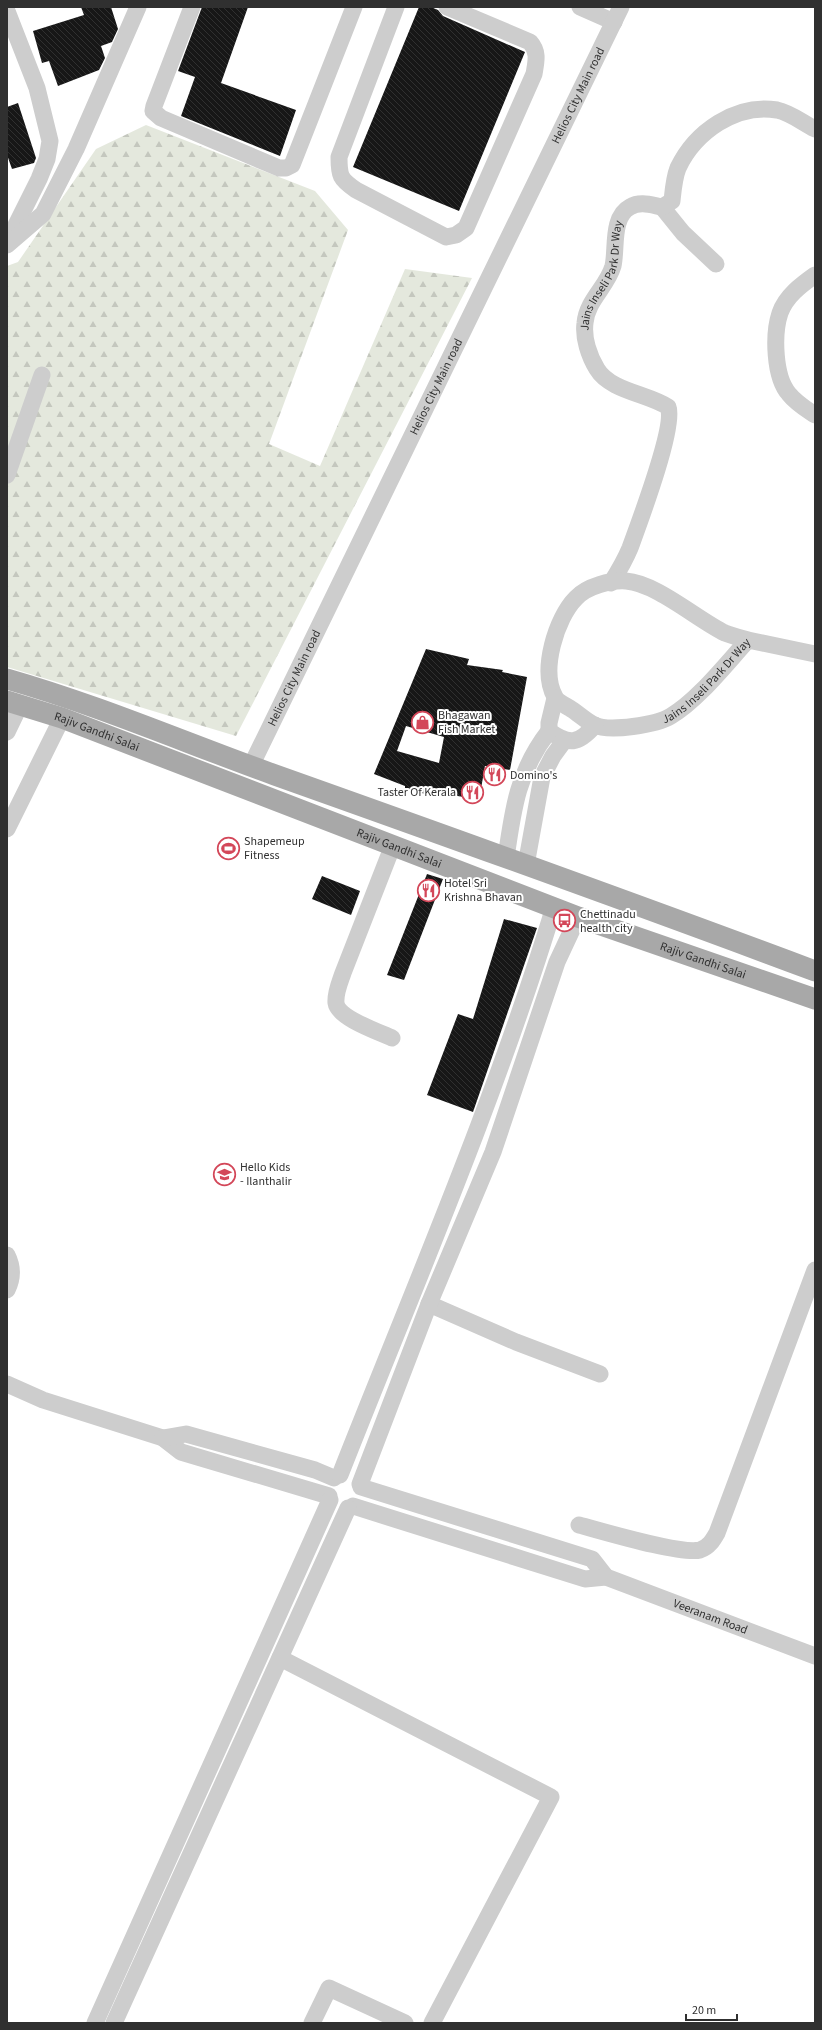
<svg xmlns="http://www.w3.org/2000/svg" width="822" height="2030" font-family="'Source Sans 3',sans-serif">
  <style>
    .forest { fill: url(#forest-firs) }
    .building { fill: url(#building-back-hatch); fill-rule: evenodd }
    .lines { fill: none; stroke-linecap: round; stroke-linejoin: round }
    .minor { stroke: #cdcdcd; stroke-width: 17 }
    .major { stroke: #a8a8a8; stroke-width: 21 }
    .labels { text-anchor: middle; dominant-baseline: central; stroke-width: 4; stroke-linejoin: round; paint-order: stroke }
    .street-label { font-size: 12px; fill: #303030; stroke: #fff }
    .poi-label { font-size: 12px; fill: #303030; stroke: #fff; text-anchor: start }
  </style>
  <defs>
    <pattern id="forest-firs" width="22" height="20" patternUnits="userSpaceOnUse"><rect width="22" height="20" fill="#e4e8dd"/><path d="M5 1l3.5 6h-7zM16 11l3.5 6h-7z" fill="#c4c7be"/></pattern>
    <pattern id="building-back-hatch" width="6" height="6" patternUnits="userSpaceOnUse"><rect width="6" height="6" fill="#171717"/><path d="M-1 5l2 2M0 0l6 6M5-1l2 2" fill="none" stroke="#303030"/></pattern>
  </defs>
  <rect width="100%" height="100%" fill="#fff"/>
  <path class="forest" d="M146 125 315 191 348 230 269 444 320 466 405 269 472 278 236 736 7 667V266L18 262 96 149Z"/>
  <path class="building" d="M81 7H111L118 29 112 42 101 46 105 58 99 70 58 86 49 61 42 63 33 31 84 15Z
    M202 7H248L221 83 296 110 280 156 181 116 195 77 178 71Z
    M419 7H431L438 10 443 16 525 52 459 211 353 167Z
    M18 103 36 158 34 163 12 169 7 155V107Z
    M426 649 469 659 467 665 503 670 502 672 527 677 510 770 485 766 479 800 426 790 425 794 405 788V786L374 774ZM406 726 444 737 439 763 397 751Z
    M427 874 443 879 404 980 387 975Z
    M322 876 360 891 351 915 312 899Z
    M504 919 537 928 473 1112 427 1095 458 1014 473 1019Z"/>
  <g class="lines">
    <g class="minor">
      <path d="M192 7 154 106 153 111 161 118 279 168H286L292 165 354 7"/>
      <path d="M396 7 339 157C339 176 340 179 356 190L446 237 456 235 466 228 534 74C536 62 539 52 530 42L447 7"/>
      <path d="M580 7 614 22"/>
      <path d="M7 11 37 88 50 141 47 159 39 179 9 239"/>
      <path d="M662 207 683 233 716 264"/>
      <path d="M7 245 43 214 76 149 138 7"/>
      <path d="M815 275C801 285 786 296 780 313 773 334 774 377 789 394 796 403 806 409 815 415"/>
      <path d="M7 475 42 375"/>
      <path id="s1" d="M611 583C618 572 625 560 630 548 638 526 676 425 668 407 649 394 610 391 597 369 589 356 583 338 585 323 587 300 607 287 613 266 617 249 611 217 630 207 640 201 651 205 662 207L672 201C673 191 674 178 678 168 695 132 736 103 777 110 791 113 803 123 815 129"/>
      <path id="s2" d="M748 640C741 638 733 636 725 633 698 620 656 583 626 581 611 580 587 586 576 598 556 618 540 671 555 697 557 702 567 706 571 709 579 714 586 721 594 725 610 732 656 725 671 716 698 700 726 664 748 640L815 654"/>
      <path d="M555 698 549 723V731C569 745 578 745 595 725"/>
      <path d="M7 732 20 705"/>
      <path id="s3" d="M251 766 621 7"/>
      <path d="M7 829 62 718"/>
      <path d="M506 858C513 808 518 771 549 731"/>
      <path d="M526 865 542 777 553 756 564 741"/>
      <path d="M392 1038C379 1032 338 1018 336 1003 335 993 340 982 343 973L393 845"/>
      <path d="M7 1255C13 1267 13 1278 7 1290"/>
      <path d="M429 1304 516 1342 600 1374"/>
      <path d="M7 1384 43 1400 163 1438 181 1452 329 1496"/>
      <path d="M163 1438 186 1434 315 1470 334 1478"/>
      <path d="M340 1475C414 1287 495 1101 554 907"/>
      <path d="M360 1484 429 1304 493 1152 557 962 578 917"/>
      <path d="M361 1487 592 1559 606 1577"/>
      <path id="s4" d="M353 1506 585 1579 606 1577 815 1656"/>
      <path d="M579 1525C602 1531 681 1555 700 1550 709 1547 713 1540 717 1533L815 1270"/>
      <path d="M280 1658 551 1797 432 2023"/>
      <path d="M95 2023 330 1500"/>
      <path d="M114 2023 348 1508"/>
      <path d="M312 2023 329 1988 405 2023"/>
    </g>
    <g class="major">
      <path d="M7 679C98 705 186 743 275 775 455 839 636 904 815 971"/>
      <path id="s5" d="M7 701 62 718 578 917 815 999"/>
    </g>
  </g>
  <defs>
    <symbol id="shop-ring" viewBox="-11 -11 22 22"><circle r="9.5" fill="#fff" stroke="#d34759" stroke-width="1.5"/><path d="M-5-2.5h2.3a2.7 3.5 0 0 1 5.4 0H5L5.5 6h-11ZM-1.5-2.5h3a1.5 2.3 0 0 0-3 0Z" fill="#d34759"/></symbol>
    <symbol id="restaurant-ring" viewBox="-11 -11 22 22"><circle r="9.5" fill="#fff" stroke="#d34759" stroke-width="1.5"/><path d="M-5-6h1v4h1v-4h1v4h1v-4h1v5L-1.5 .5V6h-2V.5L-5-1ZM5-6V6H3V1.5H1.5Q1.5-4 5-6Z" fill="#d34759"/></symbol>
    <symbol id="stadium-ring" viewBox="-11 -11 22 22"><circle r="9.5" fill="#fff" stroke="#d34759" stroke-width="1.5"/><path d="M0-5a6.5 5 0 1 0 0 10a6.5 5 0 1 0 0-10ZM-3.5-1.8h7v3.6h-7Z" fill="#d34759"/></symbol>
    <symbol id="bus-ring" viewBox="-11 -11 22 22"><circle r="9.5" fill="#fff" stroke="#d34759" stroke-width="1.5"/><path d="M-5-6H5V4H4V6H2V4H-2V6H-4V4H-5ZM-3.5-4V0h7V-4ZM-3.5 1.2v1.5H-2V1.2ZM2 1.2v1.5H3.5V1.2Z" fill="#d34759"/></symbol>
    <symbol id="school-ring" viewBox="-11 -11 22 22"><circle r="9.5" fill="#fff" stroke="#d34759" stroke-width="1.5"/><path d="M0-5L7-2L0 1L-7-2ZM-4 1L0 2.5L4 1V4Q0 6-4 4Z" fill="#d34759"/></symbol>
  </defs>
  <g fill-rule="evenodd">
    <use href="#shop-ring" x="410" y="710" width="25" height="25"/>
    <use href="#restaurant-ring" x="482" y="762" width="25" height="25"/>
    <use href="#restaurant-ring" x="460" y="780" width="25" height="25"/>
    <use href="#stadium-ring" x="216" y="836" width="25" height="25"/>
    <use href="#restaurant-ring" x="416" y="878" width="25" height="25"/>
    <use href="#bus-ring" x="552" y="908" width="25" height="25"/>
    <use href="#school-ring" x="212" y="1162" width="25" height="25"/>
  </g>
  <g class="labels">
    <g class="street-label">
      <text stroke="none"><textPath href="#s3" startOffset="746">Helios City Main road</textPath></text>
      <text stroke="none"><textPath href="#s1" startOffset="368">Jains Inseli Park Dr Way</textPath></text>
      <text stroke="none"><textPath href="#s3" startOffset="422">Helios City Main road</textPath></text>
      <text stroke="none"><textPath href="#s3" startOffset="98">Helios City Main road</textPath></text>
      <text stroke="none"><textPath href="#s2" startOffset="474">Jains Inseli Park Dr Way</textPath></text>
      <text stroke="none"><textPath href="#s5" startOffset="95">Rajiv Gandhi Salai</textPath></text>
      <text stroke="none"><textPath href="#s5" startOffset="419">Rajiv Gandhi Salai</textPath></text>
      <text stroke="none"><textPath href="#s5" startOffset="743">Rajiv Gandhi Salai</textPath></text>
      <text stroke="none"><textPath href="#s4" startOffset="376">Veeranam Road</textPath></text>
    </g>
    <g class="poi-label">
      <text x="438" y="715">Bhagawan<tspan x="438" dy="14">Fish Market</tspan></text>
      <text x="510" y="775">Domino's</text>
      <text x="456" y="792" text-anchor="end">Taster Of Kerala</text>
      <text x="244" y="841">Shapemeup<tspan x="244" dy="14">Fitness</tspan></text>
      <text x="444" y="883">Hotel Sri<tspan x="444" dy="14">Krishna Bhavan</tspan></text>
      <text x="580" y="914">Chettinadu<tspan x="580" dy="14">health city</tspan></text>
      <text x="240" y="1167">Hello Kids<tspan x="240" dy="14">- Ilanthalir</tspan></text>
    </g>
  </g>
  <rect width="822" height="2030" fill="none" stroke="#303030" stroke-width="16"/>
  <path d="M686 2014v6h51v-6" fill="none" stroke="#303030" stroke-width="2"/>
  <text x="692" y="2014" font-size="12" fill="#303030" stroke="#ffffff" stroke-width="3" paint-order="stroke">20 m</text>
</svg>
